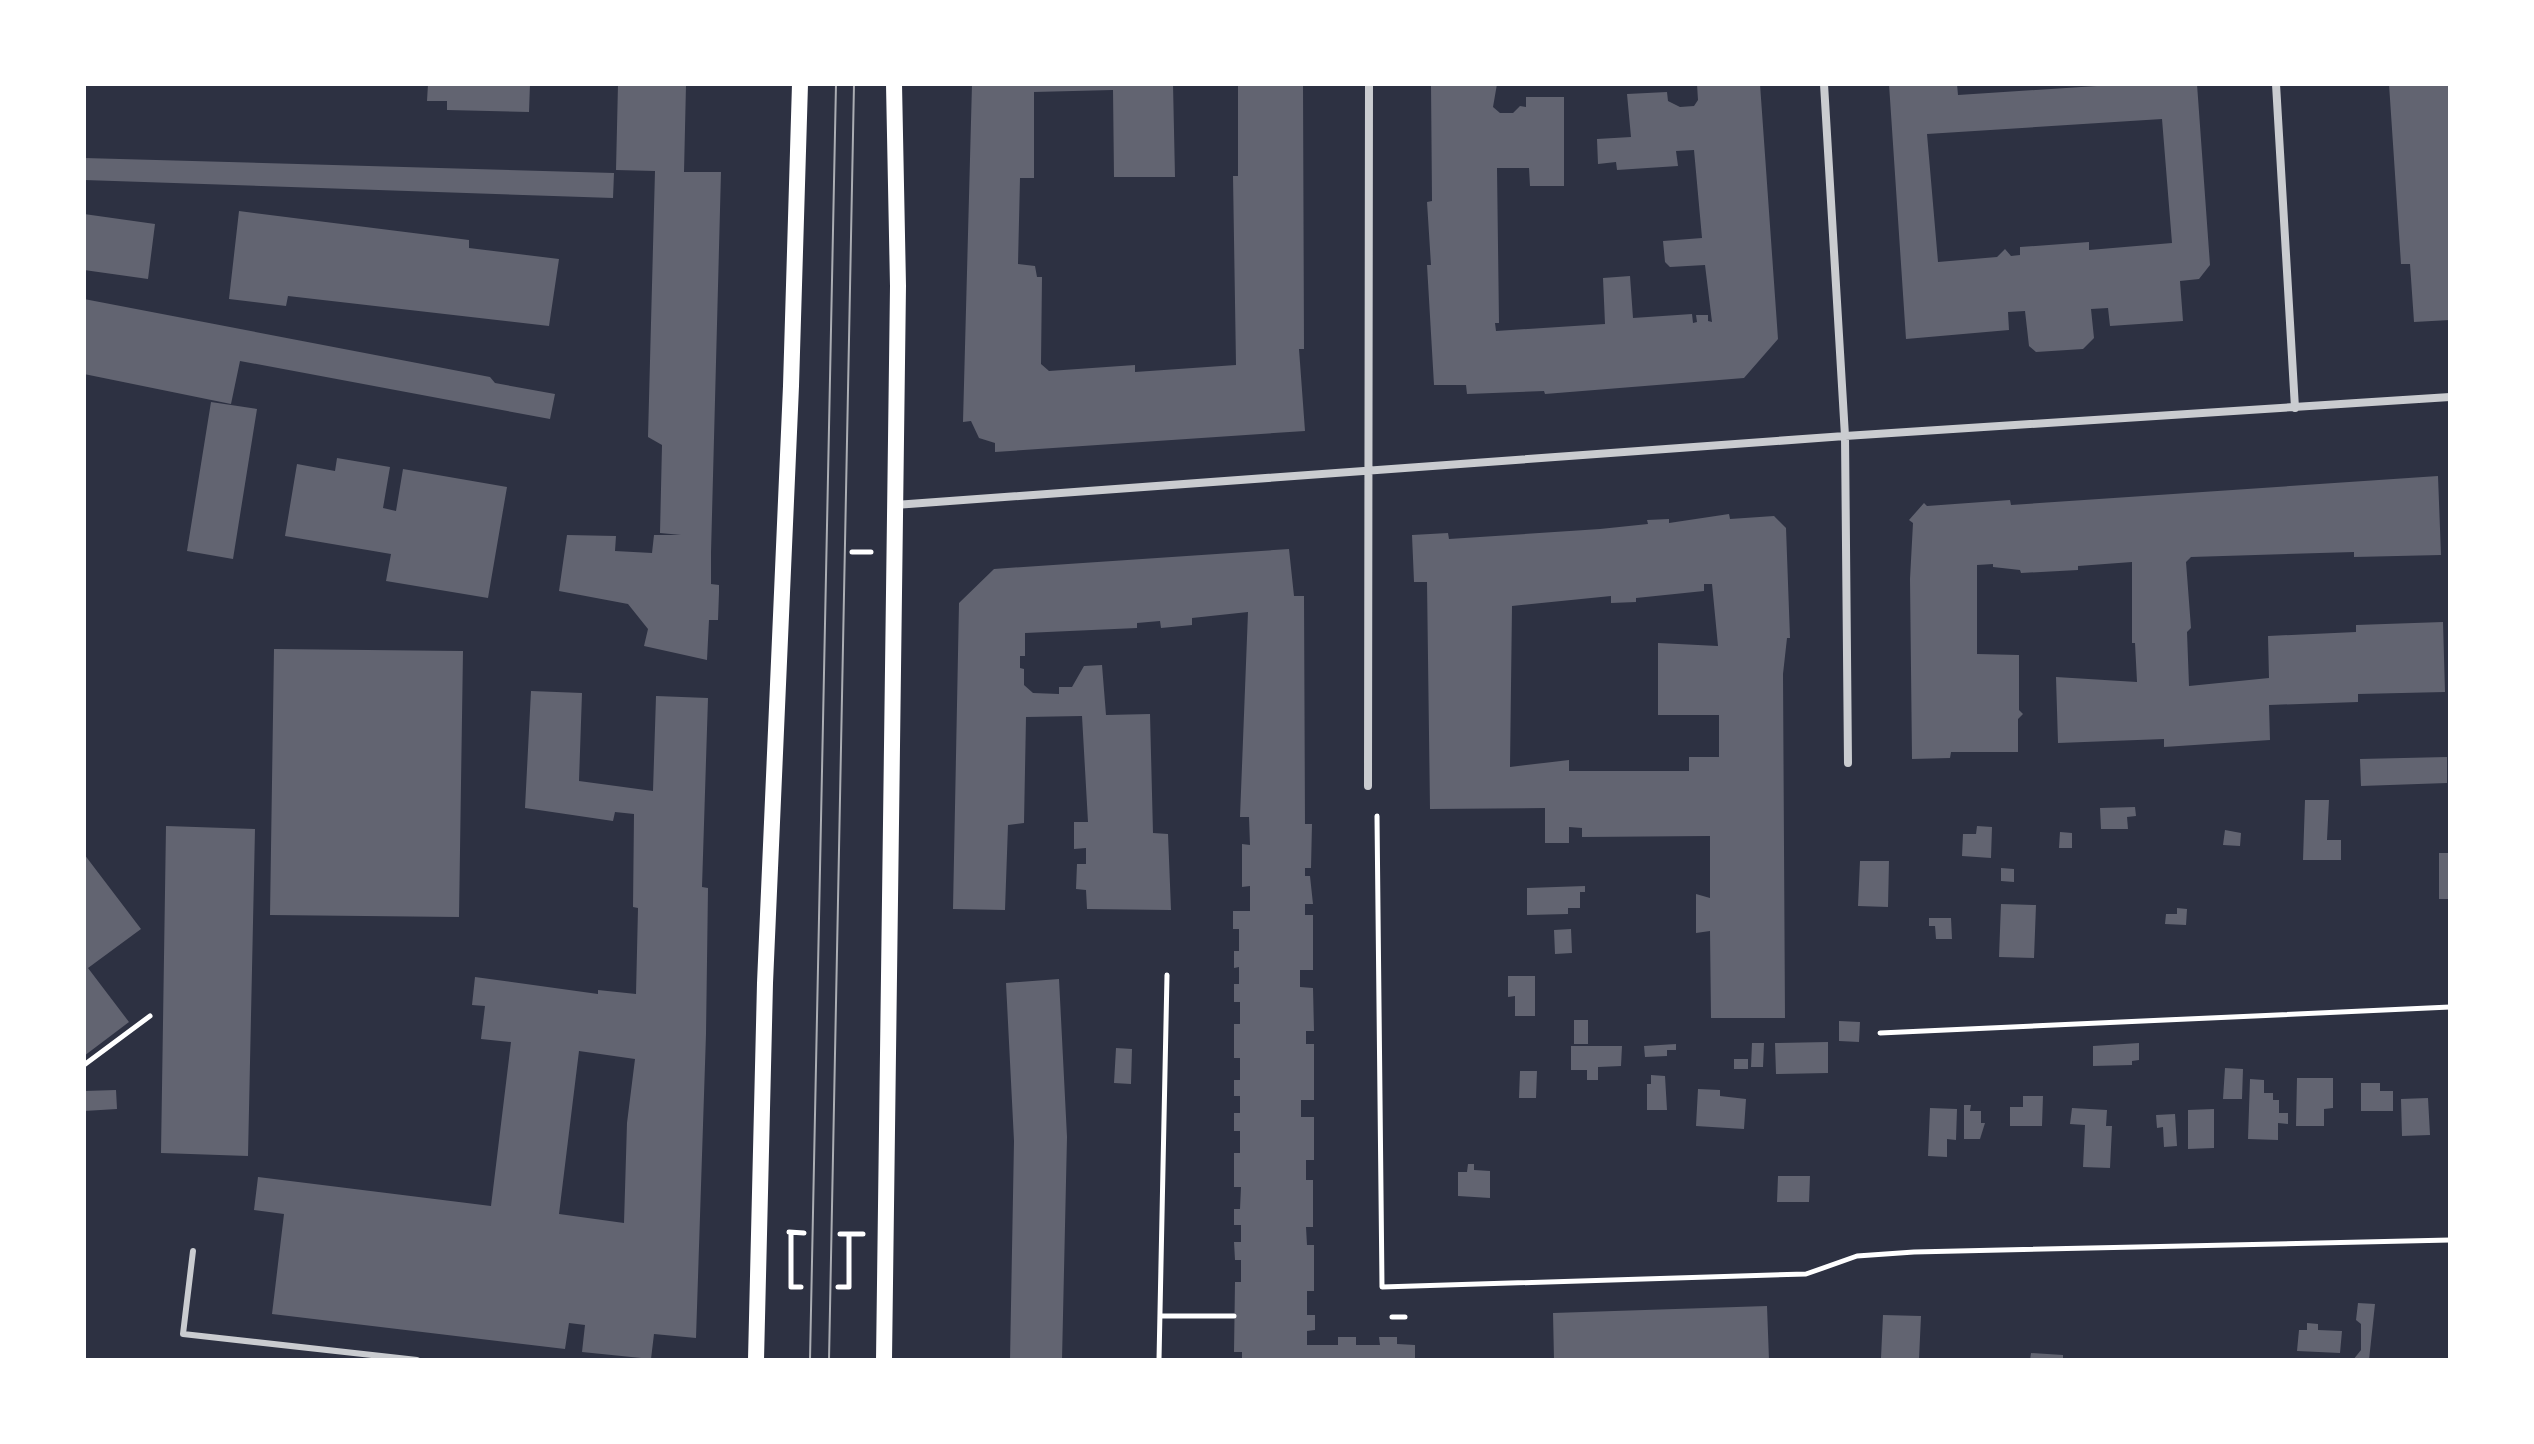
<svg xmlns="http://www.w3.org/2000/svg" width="2534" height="1444" font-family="Overpass,sans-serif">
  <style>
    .building { fill: #626471; fill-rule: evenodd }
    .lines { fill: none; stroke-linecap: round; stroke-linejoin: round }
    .path { stroke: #fff; stroke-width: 5 }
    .service { stroke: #caccd0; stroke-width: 6 }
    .minor { stroke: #caccd0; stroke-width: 8 }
    .secondary { stroke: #fff; stroke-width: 16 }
    .tram { stroke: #abadb3; stroke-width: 2 }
  </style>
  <rect width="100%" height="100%" fill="#2d3142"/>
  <path class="building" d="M428 84H530L529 112 447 110V101H427Z
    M618 84 686 85 684 172H721L711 553V584L719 585V592L718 620H709L707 660 644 646 648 629 628 604 559 591 567 535 616 536 615 551 652 553 654 535H681L660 533 662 445 648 437 655 171 616 170Z
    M972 84H1173L1175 177H1114L1113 90 1034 92V178H1020L1018 264 1035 266 1037 277H1042L1041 364 1049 371 1135 365V372L1236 365 1233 176H1238V84H1303L1304 349H1299L1305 431 995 452V443L979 438 971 421 963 422Z
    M1431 84H1497L1493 107 1500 113H1513L1520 106 1526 107V97H1564V186H1530L1529 168H1497L1499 323H1495L1496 331 1605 324 1603 278 1630 276 1633 318 1692 314 1693 323 1697 322 1696 315H1708V321L1712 322 1705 265 1670 267 1665 262 1663 241 1702 238 1694 150 1676 151 1678 166 1617 170 1616 162 1598 164 1597 139 1631 137 1627 94 1667 92 1668 101 1680 107 1694 106 1698 100 1697 84H1760L1778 339 1744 378 1545 394 1544 391 1467 394 1466 385H1434L1427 265H1431L1427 202 1432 201Z
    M1889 84H1957L1958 95 2127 84H2197L2210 265 2199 279 2180 281 2183 321 2110 326 2108 308 2091 309 2094 338 2083 349 2036 352 2029 346 2025 311 2008 312 2009 330 1906 339ZM2162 119 2172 243 2089 250V242L2020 247V255L2011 256 2005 249 1997 257 1938 262 1927 134Z
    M2389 84H2450V320L2414 322 2410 264H2401Z
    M84 158 614 173 613 198 84 180Z
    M239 211 469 240V248L559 259 549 326 288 296 286 306 229 299Z
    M84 214 155 224 148 279 84 270Z
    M84 299 490 377 495 383 555 394 550 419 240 361 231 404 84 374Z
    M211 402 257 409 233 559 187 551Z
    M337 458 390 467 383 508 396 511 403 469 507 487 488 598 386 581 391 554 285 536 297 464 335 471Z
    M2438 476 2441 555 2354 557V552L2191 557 2186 562 2191 628 2187 632 2189 686 2269 678 2268 636 2356 632V625L2443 622 2445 692 2358 694V702L2269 705 2270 740 2164 747V739L2058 743 2056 677 2137 682 2135 643H2132V562L2078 566V570L2021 573 2020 570 1993 567V564L1977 565V654L2019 655V710L2023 714 2018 719V752H1951L1950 758 1912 759 1910 579 1913 523 1909 520 1924 503 1927 506 2010 500 2011 505Z
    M1729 514 1730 519 1774 516 1786 528 1790 638H1787L1783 674 1785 1018H1711L1710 931 1696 933V894L1710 898V836L1582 837V828L1569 827V843H1545V808L1430 809 1427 582H1414L1412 535 1448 533 1449 539 1600 529 1648 524 1647 520 1669 519V523ZM1704 584H1712L1718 646 1658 643V715H1719V757H1689V771H1569V760L1510 767 1512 606 1611 596V603L1636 602V598L1704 591Z
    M1289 549 1294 596H1304L1305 824H1312L1311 868H1305V876H1310L1313 904H1305V915H1313V970H1300V987L1313 988 1314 1031H1306V1044H1314V1100H1301V1117H1314V1160H1306V1180H1313V1227H1306L1307 1245H1314V1291H1307V1315H1315V1330L1307 1331V1345H1338V1337H1356V1345H1380L1379 1337H1397V1344L1415 1345V1360H1242V1352H1234L1235 1282H1241V1260H1235L1234 1242H1241V1225H1234V1209H1240L1241 1187H1234V1153H1240V1131H1234V1113H1240V1096H1234V1080H1240V1058H1234V1024H1240V1002H1234V984H1239V967L1234 968V951H1239V929H1233V911H1250V886L1242 887V844L1250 845 1249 817H1240L1248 612 1192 618V625L1161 628 1160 621 1137 623V628L1025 633V656H1020V668L1024 669V685L1033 693 1059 694V687H1072L1084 666 1102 665 1106 715 1150 714 1153 833 1168 834 1171 910 1087 909 1086 890 1076 889 1077 864H1086V848L1074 849V822H1088L1082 716 1026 717 1024 823 1008 825 1005 910 953 909 959 603 994 569Z
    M274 649 463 651 459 917 270 915Z
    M531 691 582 693 579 781 653 791 656 696 708 698 702 887 708 888 706 1034 696 1338 654 1334 651 1359 582 1352 585 1325 569 1323 565 1349 272 1314 284 1214 254 1210 258 1177 491 1206 511 1042 481 1039 485 1006 472 1005 475 977 598 994V990L636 994 638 908 633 907 634 814 615 812 613 821 525 808ZM579 1051 635 1059 627 1123 624 1223 559 1214Z
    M2447 757V783L2361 786 2360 759Z
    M2305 800H2329L2327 840H2341V860H2303Z
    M2135 807 2136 816 2127 817 2128 829H2101L2100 808Z
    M166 826 255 829 248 1156 161 1153Z
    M1977 826 1992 827 1991 858 1962 856 1963 834H1976Z
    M2225 830 2241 833 2240 846 2223 845Z
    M2060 832 2072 833V848H2059Z
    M2439 853H2450V899H2439Z
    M84 854 141 929 88 968 129 1022 84 1056Z
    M1860 861H1889L1888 907 1858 906Z
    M2001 868 2014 869V882L2001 881Z
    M1585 886V892H1580V908H1568V914L1527 915V888Z
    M2001 904 2036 905 2034 958 1999 957Z
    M2177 908 2187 909 2186 925 2165 924 2166 914H2177Z
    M1929 918H1951L1952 939H1936L1935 926H1929Z
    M1571 929 1572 953 1555 954 1554 930Z
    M1508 976H1535V1016H1515V996L1508 997Z
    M1059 979 1067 1137 1062 1360H1010L1014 1141 1006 983Z
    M1574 1020H1588V1044H1574Z
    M1839 1021 1860 1022 1859 1042 1839 1041Z
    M1828 1042V1073L1776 1074 1775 1043Z
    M1752 1043H1764L1763 1067H1751Z
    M2139 1043V1060L2132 1061V1065L2093 1066V1046Z
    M1676 1044V1050H1667V1056L1645 1057 1644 1046Z
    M1571 1046H1622L1621 1066 1598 1067V1080H1587V1070H1571Z
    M1116 1048 1132 1049 1131 1084 1114 1083Z
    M1734 1059H1748V1069H1734Z
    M2225 1068 2243 1069 2242 1099H2223Z
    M1520 1071H1537L1536 1098H1519Z
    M1651 1075 1665 1076 1667 1110H1647V1084H1651Z
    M2297 1078H2333V1108L2324 1109V1126H2296Z
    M2250 1079 2264 1080V1093H2273V1100H2279V1113H2288V1124L2278 1123V1140L2248 1139Z
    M2361 1083H2380V1091H2393V1111H2361Z
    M1698 1089 1720 1090V1096L1746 1099 1744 1129 1696 1126Z
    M116 1090 117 1109 84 1111V1091Z
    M2023 1096H2043L2042 1126H2010V1107H2023Z
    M2428 1098 2430 1135 2402 1136 2401 1099Z
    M1964 1105H1971L1970 1111H1981V1123H1985L1980 1139H1964Z
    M1930 1108 1957 1109 1956 1140 1947 1139V1157L1928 1156Z
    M2072 1108 2107 1110 2106 1126H2112L2110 1168 2083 1167 2085 1125 2070 1124Z
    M2214 1109V1148L2188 1149V1110Z
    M2175 1114 2177 1146 2164 1147 2163 1127 2157 1128 2156 1115Z
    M1468 1164H1474V1170L1490 1171V1198L1458 1196V1172H1467Z
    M1778 1176H1810L1809 1202H1777Z
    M2358 1303 2375 1304 2369 1360H2353L2361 1350V1324L2356 1320Z
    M1767 1306 1769 1360H1554L1553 1313Z
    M1883 1315 1921 1316 1919 1359 1881 1358Z
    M2307 1323 2318 1324V1330L2342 1331 2340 1353 2297 1351 2299 1330H2307Z
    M2031 1353 2063 1355V1360H2030Z"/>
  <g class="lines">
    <path class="path" d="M852 552H871
      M1377 816 1382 1287 1806 1274 1857 1256 1914 1252 2450 1240
      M1880 1033 2450 1007
      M84 1065 150 1016
      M789 1232 804 1233
      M791 1233V1287H801
      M840 1234H863
      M838 1287H849V1234
      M1160 1316H1234
      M1392 1317H1405
      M1159 1360 1167 975"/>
    <path class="service" d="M193 1251 183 1334 417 1360"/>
    <path class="minor" d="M1824 84 1845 436 1848 763
      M2276 84 2295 408
      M895 505 1845 436 2450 397
      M1368 786 1369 84"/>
    <path class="secondary" d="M756 1360 765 983 791 386 800 84
      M884 1360 898 286 894 84"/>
    <path class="tram" d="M810 1360 836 84
      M829 1360 854 84"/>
  </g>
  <rect width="2534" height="1444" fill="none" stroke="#ffffff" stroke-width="172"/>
</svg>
